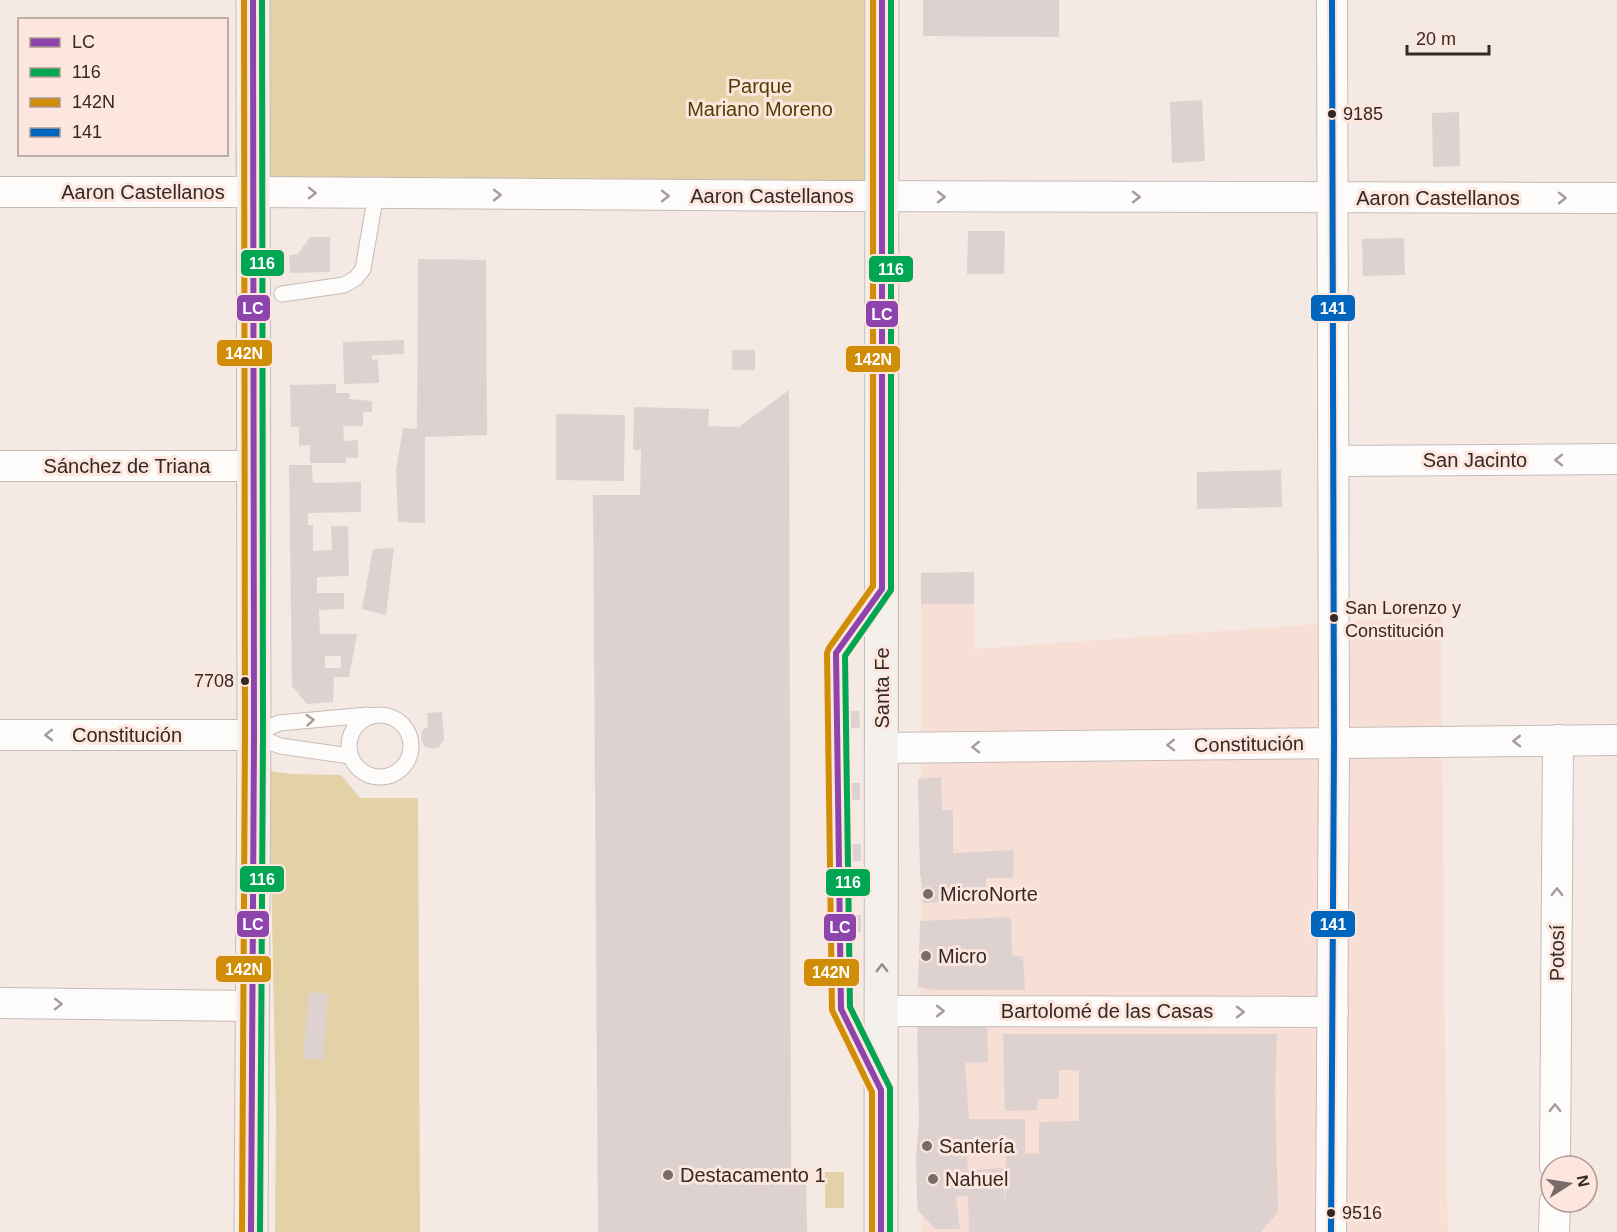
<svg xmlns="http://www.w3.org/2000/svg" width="1617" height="1232" font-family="Helvetica,sans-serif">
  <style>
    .built { fill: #f7dfd5 }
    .green { fill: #e3d1a7 }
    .building { fill: #ddd2cf; fill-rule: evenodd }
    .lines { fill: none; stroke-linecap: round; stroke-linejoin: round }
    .lane-casing { stroke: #c6bbb7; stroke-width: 17 }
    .street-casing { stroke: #c6bbb7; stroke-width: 32 }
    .secondary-casing { stroke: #c6bbb7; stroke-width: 35 }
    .lane { stroke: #fefcfb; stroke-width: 15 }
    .street { stroke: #fefcfb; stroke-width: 30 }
    .secondary { stroke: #f4f1ed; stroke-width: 33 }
    .bus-1-casing { stroke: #fce6dd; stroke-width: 10 }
    .bus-2-casing { stroke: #fce6dd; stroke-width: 10 }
    .bus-3-casing { stroke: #fce6dd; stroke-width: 10 }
    .bus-4-casing { stroke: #fce6dd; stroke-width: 10 }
    .bus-1 { stroke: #8e44ad; stroke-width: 6 }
    .bus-2 { stroke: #00a651; stroke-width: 6 }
    .bus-3 { stroke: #d08d07; stroke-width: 6 }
    .bus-4 { stroke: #0065bd; stroke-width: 6 }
    .oneway { stroke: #a39d9b }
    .oneway2 { stroke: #948d89 }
    .bus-dot { fill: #332925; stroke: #fce6dd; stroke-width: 2 }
    .poi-dot { fill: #776c68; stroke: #fce6dd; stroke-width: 2 }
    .labels { text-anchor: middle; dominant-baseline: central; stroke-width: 6; stroke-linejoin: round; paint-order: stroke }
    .bus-label { font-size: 18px; fill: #332925; stroke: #fce6dd; text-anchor: start }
    .park-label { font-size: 20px; fill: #4f3f00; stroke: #fce6dd }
    .street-label { font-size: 20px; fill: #332925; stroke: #fce6dd }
    .poi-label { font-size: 20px; fill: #332925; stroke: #fce6dd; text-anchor: start }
    .line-badge { stroke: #fce6dd; stroke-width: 2 }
    .badge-label { font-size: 16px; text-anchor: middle; font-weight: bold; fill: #fff }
  </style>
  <rect width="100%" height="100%" fill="#f5e9e4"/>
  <path class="built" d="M974 572V649L1441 615 1446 1155 1448 1232H921V573Z"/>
  <path class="green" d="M253 0H882V196L253 192Z
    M269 771 291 774 341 775 360 798H418L420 1232H275L276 1113Z
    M825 1172H844V1208H825Z"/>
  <path class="building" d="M923 0H1059V37L923 36Z
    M1202 100 1205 161 1172 163 1170 102Z
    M1459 112 1460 166 1433 167 1432 113Z
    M968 231H1005L1004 274H967Z
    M310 237H330V272L290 273 289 255 298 254Z
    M1404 238 1405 275 1363 276 1362 239Z
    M418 259 486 260 487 435 425 437V523L398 522 396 470 403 428 417 429Z
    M404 340V354L372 355V360L378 359 379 383 344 384 343 342Z
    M732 350H755V370H732Z
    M336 384V393H350L349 399 372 401V412H363V426H343L344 441 358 440V458H346V463H310V445L299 446V427H291L290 385Z
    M789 390 791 1168H806L807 1232H598L593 495H640L641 450H633L634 407 709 409 708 426 739 427Z
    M556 414 625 415 624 481 556 480Z
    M289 465H312L313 483 361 482V512L308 513V525H313V551L332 550 331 526H348L349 576 317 577V593H344V609L319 610 320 634H357L349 677H334L333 702 307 704 292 686ZM325 656H341V668H325Z
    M1281 470 1282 507 1197 509V472Z
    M394 548 386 615 362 609 373 549Z
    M974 572V604H921V573Z
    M850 711H859L860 728H850Z
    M442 712 444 740 439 747 432 749 424 746 421 739 422 731 428 726 427 713Z
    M941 777 942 810H953V853L1014 850 1013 878H986L985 894H957L956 902 923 903 921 877H920L918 779Z
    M851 783H860V800H851Z
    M851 844H861V861H852Z
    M852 915H861V932H852Z
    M1011 917 1012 955 1023 957 1025 990H937L918 987 920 921Z
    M309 992 328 994 323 1060 303 1059Z
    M987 1023 988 1062 965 1063 969 1119H1025V1154H1039V1122L1079 1121V1070H1059V1099H1038L1037 1110 1005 1111 1003 1034H1277L1275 1089 1278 1212 1261 1232H969L968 1196 956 1197 960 1229H935L918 1210 917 1198 916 1157 919 1121 917 1024ZM1006 1155 1005 1198H1004V1168L968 1170 967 1156Z"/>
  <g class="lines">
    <defs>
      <path id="lane" d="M282 294 344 285 356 278 363 269 376 194
        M349 746a31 31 0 1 1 62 0a31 31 0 1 1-62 0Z
        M254 735 279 723 368 715
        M254 735 280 746 350 756
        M873 1073 841 1009 836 653 877 596"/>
      <path id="street" d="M0 192H253L836 196 1617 198
        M1334 461 1617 459
        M0 466H254
        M0 735H254
        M882 748 1617 740
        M0 1003 253 1006
        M882 1011 1333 1012
        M1555 1166 1558 740
        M1331 1232 1334 743 1332 0
        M1554 1232 1555 1202"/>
      <path id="secondary" d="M251 1232 254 735 253 0
        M881 1232 882 0"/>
    </defs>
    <use href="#lane" class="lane-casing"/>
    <use href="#street" class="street-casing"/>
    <use href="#secondary" class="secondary-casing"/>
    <use href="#lane" class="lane"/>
    <use href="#street" class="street"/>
    <use href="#secondary" class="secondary"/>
    <defs>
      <path id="bus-1" d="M251 1232 254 735 253 0
        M881 1232V1090L841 1009 836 653 882 589V0"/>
      <path id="bus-2" d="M260 1232 263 735 262 0
        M890 1232V1088L850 1007 845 656 891 590V0"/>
      <path id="bus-3" d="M242 1232 245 735 244 0
        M872 1232V1092L832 1010 827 653 829 648 873 586V0"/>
      <path id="bus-4" d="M1331 1232 1334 743 1332 0"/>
    </defs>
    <use href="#bus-1" class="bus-1-casing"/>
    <use href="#bus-2" class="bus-2-casing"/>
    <use href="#bus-3" class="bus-3-casing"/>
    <use href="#bus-4" class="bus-4-casing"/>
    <use href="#bus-1" class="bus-1"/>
    <use href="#bus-2" class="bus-2"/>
    <use href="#bus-3" class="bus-3"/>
    <use href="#bus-4" class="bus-4"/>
  </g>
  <defs><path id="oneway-chevron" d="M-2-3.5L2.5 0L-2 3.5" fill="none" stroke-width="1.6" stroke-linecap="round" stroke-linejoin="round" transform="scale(1.5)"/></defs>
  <g class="oneway">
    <use href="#oneway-chevron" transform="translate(312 193) rotate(1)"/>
    <use href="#oneway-chevron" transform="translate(497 195)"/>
    <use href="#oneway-chevron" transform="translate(665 196)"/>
    <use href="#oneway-chevron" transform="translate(941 197)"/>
    <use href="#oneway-chevron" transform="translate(1136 197)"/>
    <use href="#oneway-chevron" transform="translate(1562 198)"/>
    <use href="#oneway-chevron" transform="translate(1559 460) rotate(180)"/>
    <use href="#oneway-chevron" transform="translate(310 720) rotate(-5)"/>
    <use href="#oneway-chevron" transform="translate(49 735) rotate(180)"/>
    <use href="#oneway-chevron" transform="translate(1517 741) rotate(179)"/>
    <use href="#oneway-chevron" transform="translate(1171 745) rotate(179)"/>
    <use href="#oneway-chevron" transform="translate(976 747) rotate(179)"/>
    <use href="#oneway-chevron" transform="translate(1557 892) rotate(-90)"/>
    <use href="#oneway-chevron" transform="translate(58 1004) rotate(1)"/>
    <use href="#oneway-chevron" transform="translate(940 1011)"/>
    <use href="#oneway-chevron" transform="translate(1240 1012)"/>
    <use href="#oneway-chevron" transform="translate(1555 1108) rotate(-90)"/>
  </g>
  <use class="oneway2" href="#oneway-chevron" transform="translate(882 968) rotate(-90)"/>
  <g class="bus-dot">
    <circle cx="1332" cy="114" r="5"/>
    <circle cx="1334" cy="618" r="5"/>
    <circle cx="245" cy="681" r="5"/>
    <circle cx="1331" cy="1213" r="5"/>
  </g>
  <g class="poi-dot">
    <circle cx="928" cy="894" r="6"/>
    <circle cx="926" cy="956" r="6"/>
    <circle cx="927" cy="1146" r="6"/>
    <circle cx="668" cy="1175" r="6"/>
    <circle cx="933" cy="1179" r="6"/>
  </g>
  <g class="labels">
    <g class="bus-label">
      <text x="1343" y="114">9185</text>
      <text x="1345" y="608">San Lorenzo y<tspan x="1345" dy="23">Constitución</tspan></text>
      <text x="234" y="681" text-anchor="end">7708</text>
      <text x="1342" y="1213">9516</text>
    </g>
    <g class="park-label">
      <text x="760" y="86">Parque<tspan x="760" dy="23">Mariano Moreno</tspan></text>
    </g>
    <g class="street-label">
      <text x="143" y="192">Aaron Castellanos</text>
      <text x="772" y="196">Aaron Castellanos</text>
      <text x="1438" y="198">Aaron Castellanos</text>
      <text x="1475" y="460">San Jacinto</text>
      <text x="127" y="466">Sánchez de Triana</text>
      <text transform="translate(882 688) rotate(-90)">Santa Fe</text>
      <text x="127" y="735">Constitución</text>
      <text transform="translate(1249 744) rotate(-1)">Constitución</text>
      <text transform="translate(1557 953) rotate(-90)">Potosí</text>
      <text x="1107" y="1011">Bartolomé de las Casas</text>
    </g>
    <g class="poi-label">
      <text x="940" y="894">MicroNorte</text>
      <text x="938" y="956">Micro</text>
      <text x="939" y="1146">Santería</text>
      <text x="680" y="1175">Destacamento 1</text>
      <text x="945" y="1179">Nahuel</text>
    </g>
  </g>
  <g class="line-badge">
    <rect x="240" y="249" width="45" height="28" rx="6" fill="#00a651"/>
    <rect x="868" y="255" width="46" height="28" rx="6" fill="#00a651"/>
    <rect x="1310" y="294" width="46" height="28" rx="6" fill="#0065bd"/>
    <rect x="236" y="294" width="35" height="28" rx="6" fill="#8e44ad"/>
    <rect x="865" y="300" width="34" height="28" rx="6" fill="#8e44ad"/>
    <rect x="216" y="339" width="57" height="28" rx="6" fill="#d08d07"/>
    <rect x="845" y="345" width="56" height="28" rx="6" fill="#d08d07"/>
    <rect x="239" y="865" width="46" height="28" rx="6" fill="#00a651"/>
    <rect x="825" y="868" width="46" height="29" rx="6" fill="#00a651"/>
    <rect x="1310" y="910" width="46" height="28" rx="6" fill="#0065bd"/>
    <rect x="236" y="910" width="34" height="28" rx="6" fill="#8e44ad"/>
    <rect x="823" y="913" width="34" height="29" rx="6" fill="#8e44ad"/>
    <rect x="215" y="955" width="57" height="28" rx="6" fill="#d08d07"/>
    <rect x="803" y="958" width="57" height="29" rx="6" fill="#d08d07"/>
  </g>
  <g class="badge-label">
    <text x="262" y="269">116</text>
    <text x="891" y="275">116</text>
    <text x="1333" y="314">141</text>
    <text x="253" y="314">LC</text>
    <text x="882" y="320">LC</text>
    <text x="244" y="359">142N</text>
    <text x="873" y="365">142N</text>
    <text x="262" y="885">116</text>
    <text x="848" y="888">116</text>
    <text x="1333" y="930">141</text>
    <text x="253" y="930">LC</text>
    <text x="840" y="933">LC</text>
    <text x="244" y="975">142N</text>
    <text x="831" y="978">142N</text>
  </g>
  <rect x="18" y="18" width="210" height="138" fill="#fce6dd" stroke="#ac9a93" stroke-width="1.5"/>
  <rect x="30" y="38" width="30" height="9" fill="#8e44ad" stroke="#ac9a93" stroke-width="1.5"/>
  <text x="72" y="48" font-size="18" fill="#332925">LC</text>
  <rect x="30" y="68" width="30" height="9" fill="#00a651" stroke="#ac9a93" stroke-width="1.5"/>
  <text x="72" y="78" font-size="18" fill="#332925">116</text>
  <rect x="30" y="98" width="30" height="9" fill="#d08d07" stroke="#ac9a93" stroke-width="1.5"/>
  <text x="72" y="108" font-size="18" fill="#332925">142N</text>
  <rect x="30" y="128" width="30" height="9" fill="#0065bd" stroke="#ac9a93" stroke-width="1.5"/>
  <text x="72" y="138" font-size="18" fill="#332925">141</text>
  <g transform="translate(1569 1184) rotate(78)"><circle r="28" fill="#fce6dd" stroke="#ac9a93" stroke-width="1.5"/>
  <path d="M0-4.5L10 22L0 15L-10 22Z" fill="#776c68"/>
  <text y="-9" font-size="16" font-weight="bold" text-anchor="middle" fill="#332925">N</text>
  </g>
  <path d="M1407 45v9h82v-9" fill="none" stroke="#332925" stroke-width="3"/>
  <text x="1416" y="45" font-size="18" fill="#332925" stroke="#fce6dd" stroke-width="4.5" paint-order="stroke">20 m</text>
</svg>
